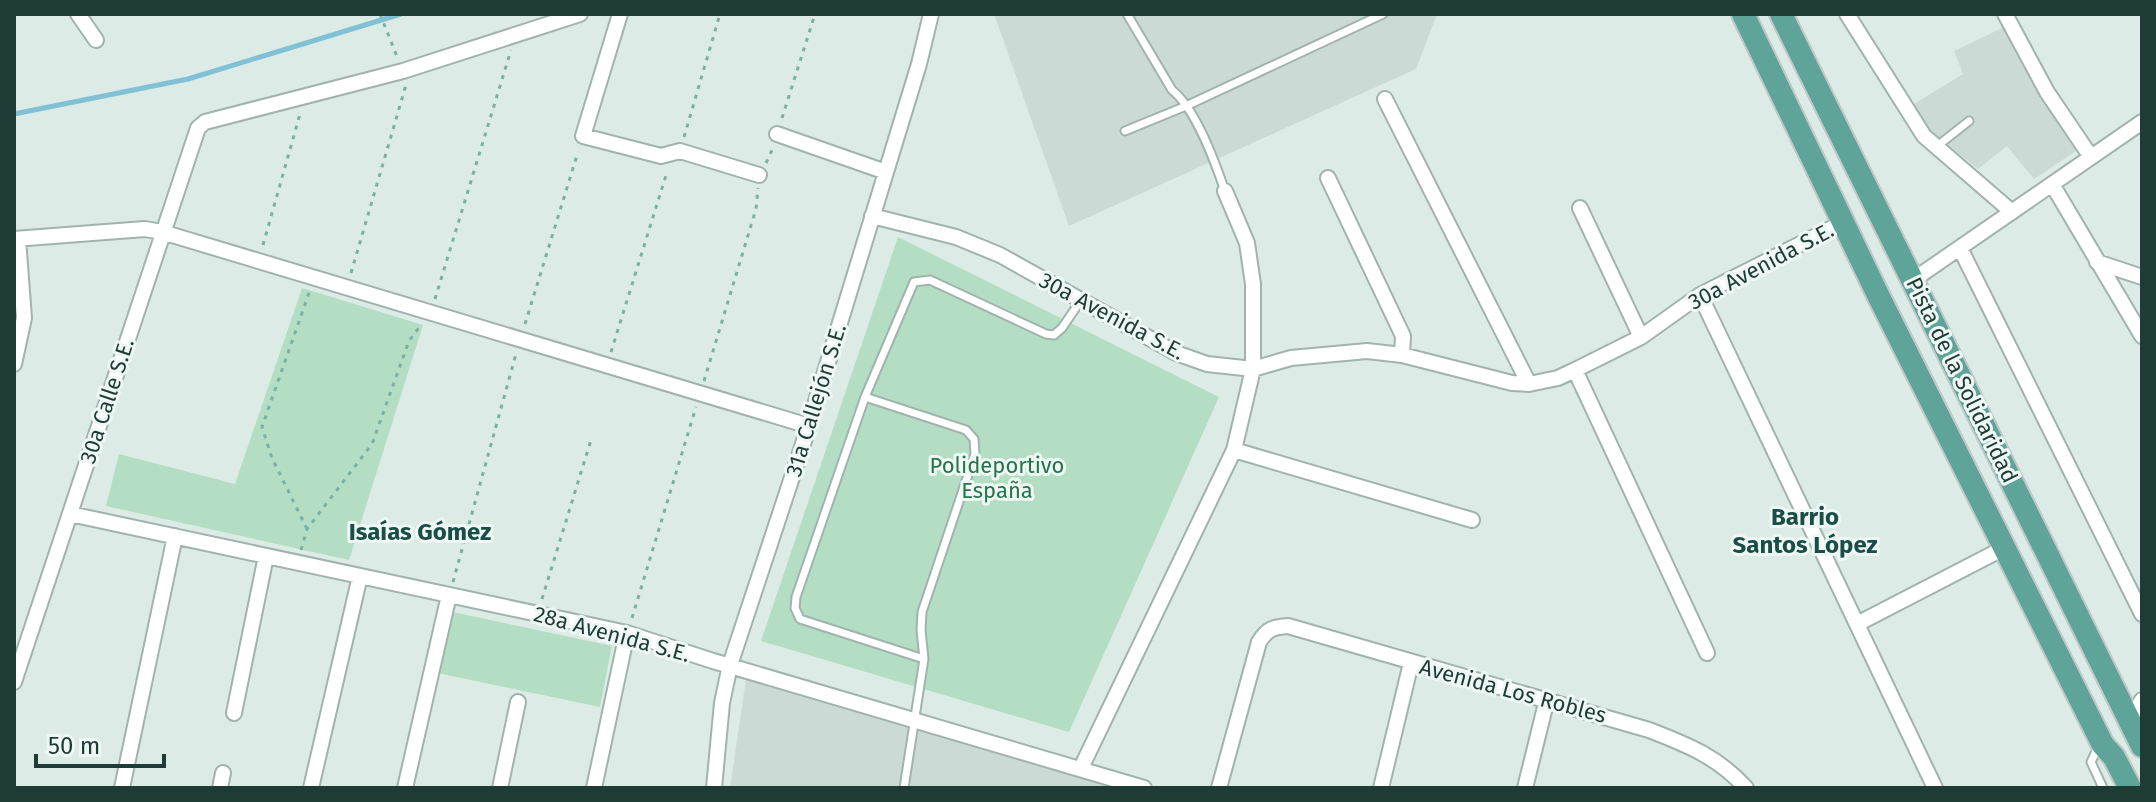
<svg xmlns="http://www.w3.org/2000/svg" width="2156" height="802" font-family="'Fira Sans',sans-serif">
  <style>
    .built { fill: #ccdad5 }
    .green { fill: #b4dec3 }
    .lines { fill: none; stroke-linecap: round; stroke-linejoin: round }
    .stream { stroke: #80c1d5; stroke-width: 5 }
    .lane-casing { stroke: #a0b3ae; stroke-width: 11 }
    .street-casing { stroke: #a0b3ae; stroke-width: 18 }
    .primary-casing { stroke: #c0c8c7; stroke-width: 26 }
    .path { stroke: #7bb1a4; stroke-width: 3; stroke-dasharray: 4 6; stroke-linecap: butt }
    .lane { stroke: #fff; stroke-width: 7 }
    .street { stroke: #fff; stroke-width: 14 }
    .primary { stroke: #5ea498; stroke-width: 22 }
    .labels { text-anchor: middle; dominant-baseline: central; stroke-width: 6; stroke-linejoin: round; paint-order: stroke }
    .street-label { font-size: 22px; fill: #1e3b36; stroke: #eef7f3 }
    .park-label { font-size: 22px; fill: #25754b; stroke: #eef7f3 }
    .neighbourhood-label { font-size: 24px; font-weight: bold; fill: #194e46; stroke: #eef7f3 }
  </style>
  <rect width="100%" height="100%" fill="#ddebe6"/>
  <path class="built" d="M994 14H1437L1416 69 1069 226Z
    M2004 27 2076 151 2034 179 2007 146 1978 169 1925 127 1914 104 1963 74 1954 51Z
    M746 679 913 725 1122 788H730Z"/>
  <path class="green" d="M898 237 1219 397 1069 732 761 641Z
    M302 288 423 325 349 560 106 506 119 454 235 484Z
    M448 611 612 646 600 707 437 673Z"/>
  <g class="lines">
    <path class="stream" d="M14 114 188 79 401 14"/>
    <defs>
      <path id="lane" d="M1127 14 1172 90C1196 109 1215 162 1225 191
        M1125 131 1186 106 1383 14
        M1936 147 1969 121
        M865 397 966 430 974 439 975 454 922 612 921 630 924 659 904 788
        M924 659 800 619 795 608 796 597 865 397 914 282 930 280 1046 334 1054 335 1062 328 1081 300
        M2098 747 2091 762 2103 788"/>
      <path id="street" d="M78 14 96 40
        M620 14 583 136 661 156 680 151 759 175
        M1847 14 1924 136 2012 212
        M2005 14 2047 92 2091 157
        M1385 99 1529 384
        M777 134 886 172
        M1328 178 1403 336 1402 355
        M2052 184 2142 336
        M1580 208 1641 337
        M872 216 956 237 1000 255 1176 353 1207 364 1253 369 1291 358 1367 351 1402 355 1512 383 1529 384 1558 378 1575 370 1641 337 1700 295 1844 222
        M14 239 145 229 162 232C378 295 593 362 809 426
        M1960 248 2142 614
        M2097 262 2142 277
        M1913 280 2142 122
        M1700 295 1935 788
        M14 364 24 318 18 239
        M1575 370 1707 653
        M1234 450 1472 520
        M70 514 627 633 713 661 1144 788
        M1857 624 2006 547
        M14 682 198 128 205 122 403 71 580 14
        M234 713 266 556
        M2129 721 2142 700
        M1081 768 1234 450 1253 369V284L1247 243 1225 191
        M122 788 175 536
        M220 788 223 773
        M311 788 360 576
        M405 788 449 595
        M500 788 518 702
        M594 788 627 633
        M714 788 722 703 730 665 803 444 919 64 931 14
        M1219 788 1259 642C1267 629 1273 627 1288 626L1649 730C1688 745 1718 757 1746 788
        M1381 788 1411 663
        M1525 788 1547 699"/>
      <path id="primary" d="M1743 14 1879 297 2103 745 2114 757 2130 788
        M1781 14 2142 746"/>
    </defs>
    <use href="#lane" class="lane-casing"/>
    <use href="#street" class="street-casing"/>
    <use href="#primary" class="primary-casing"/>
    <path class="path" d="M380 14 398 59
      M782 118 815 14
      M684 137 720 14
      M766 163 773 148
      M263 245 300 114
      M351 273 406 85
      M435 299 511 50
      M525 324 578 152
      M611 352 667 172
      M704 381 756 209 758 188
      M307 529 272 458 262 427 310 290
      M301 550 307 529 372 444 409 341 420 326
      M453 582 516 354
      M542 599 591 440
      M632 618 696 407"/>
    <use href="#lane" class="lane"/>
    <use href="#street" class="street"/>
    <use href="#primary" class="primary"/>
  </g>
  <g class="labels">
    <g class="street-label">
      <text transform="translate(1761 266) rotate(-28)">30a Avenida S.E.</text>
      <text transform="translate(1112 316) rotate(28)">30a Avenida S.E.</text>
      <text transform="translate(1962 380) rotate(64)">Pista de la Solidaridad</text>
      <text transform="translate(816 400) rotate(-73)">31a Callejón S.E.</text>
      <text transform="translate(107 401) rotate(-72)">30a Calle S.E.</text>
      <text transform="translate(612 634) rotate(15)">28a Avenida S.E.</text>
      <text transform="translate(1513 691) rotate(15)">Avenida Los Robles</text>
    </g>
    <g class="park-label">
      <text x="997" y="465">Polideportivo<tspan x="997" dy="25">España</tspan></text>
    </g>
    <g class="neighbourhood-label">
      <text x="1805" y="517">Barrio<tspan x="1805" dy="28">Santos López</tspan></text>
      <text x="420" y="532">Isaías Gómez</text>
    </g>
  </g>
  <rect width="2156" height="802" fill="none" stroke="#1e3b36" stroke-width="32"/>
  <path d="M36 754v12h128v-12" fill="none" stroke="#1e3b36" stroke-width="4"/>
  <text x="48" y="754" font-size="24" fill="#1e3b36" stroke="#eef7f3" stroke-width="6" paint-order="stroke">50 m</text>
</svg>
